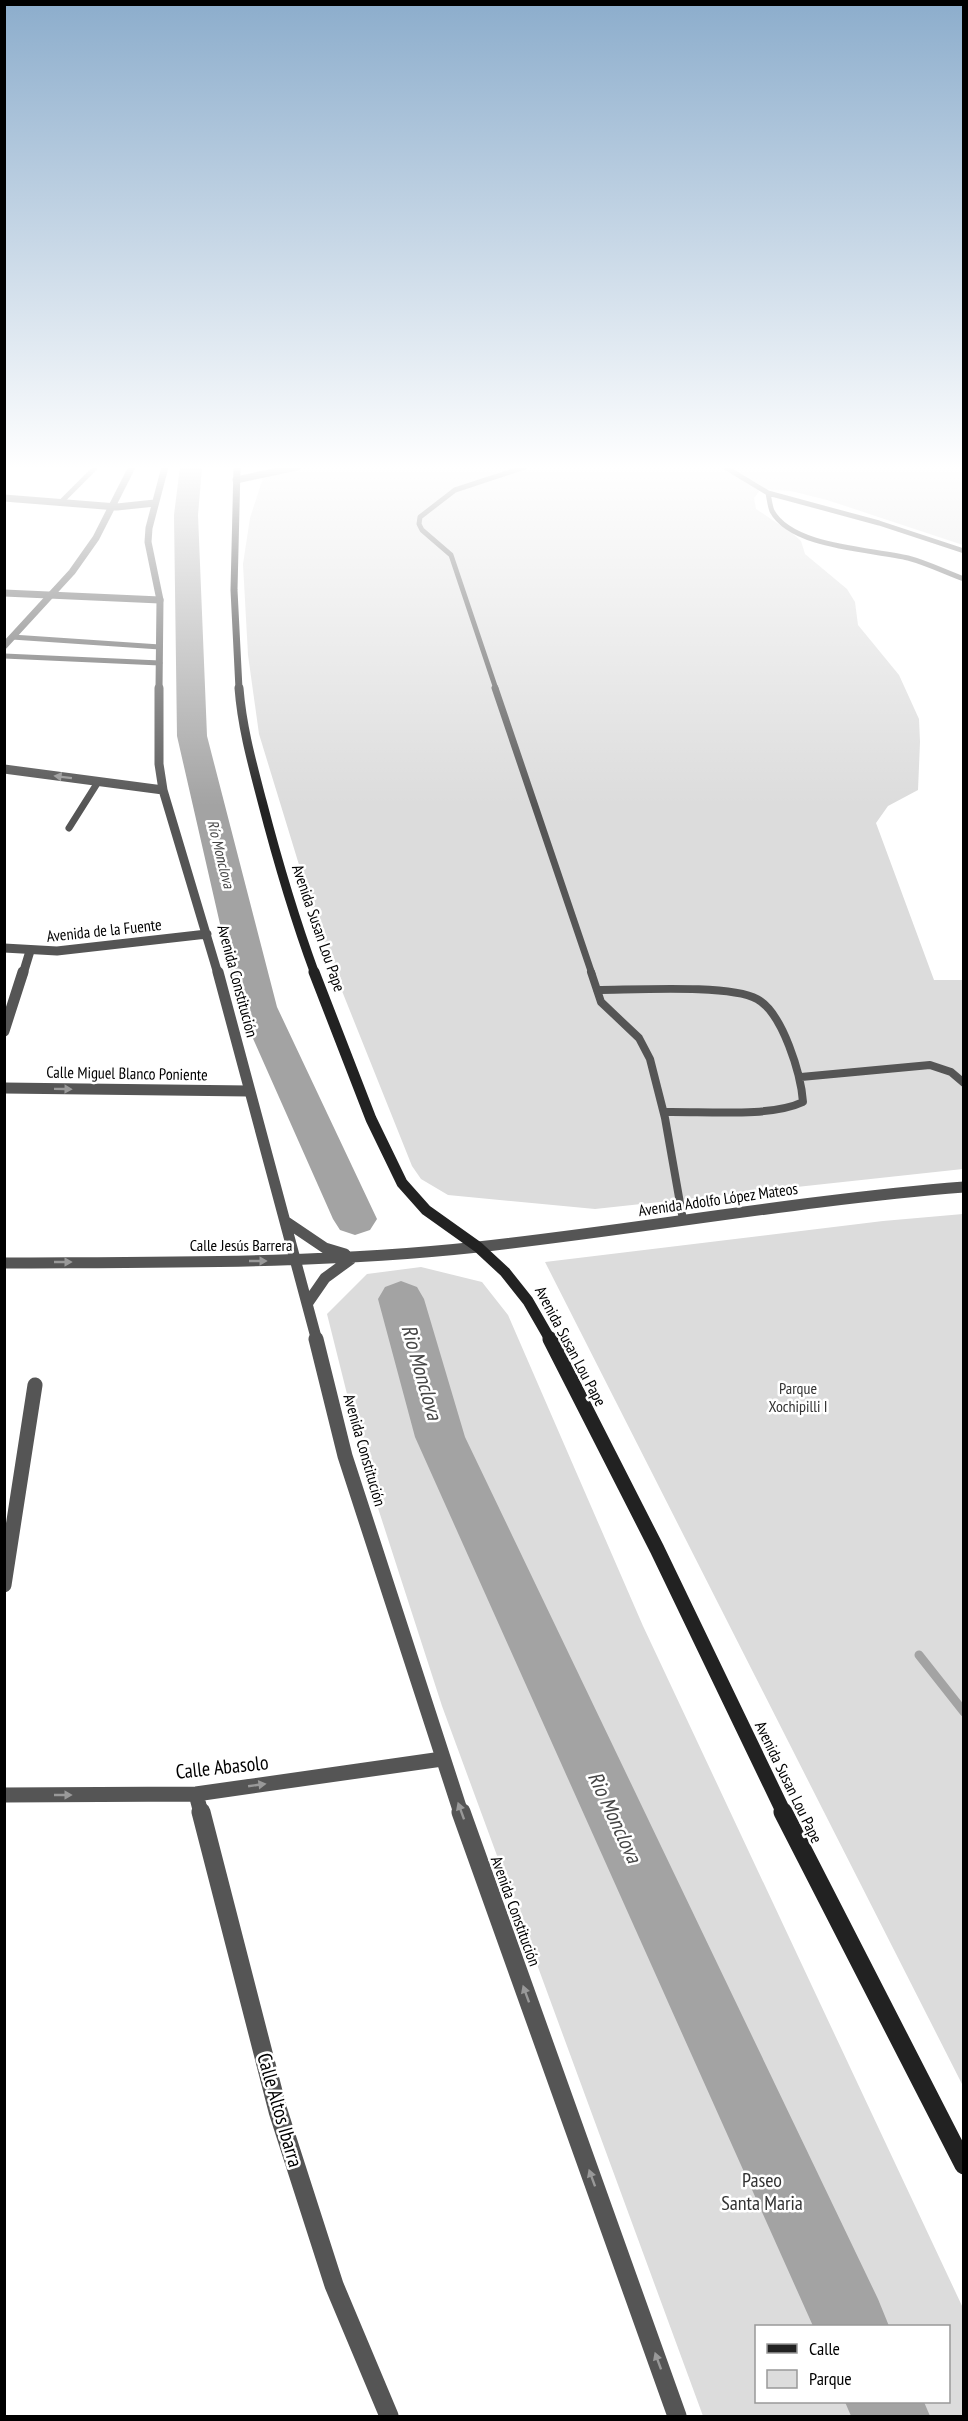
<svg xmlns="http://www.w3.org/2000/svg" width="968" height="2421" font-family="'PT Sans Narrow',sans-serif">
  <style>
    .green { fill: #dcdcdc; fill-rule: evenodd }
    .lines { fill: none; stroke-linecap: round; stroke-linejoin: round }
    .stream { stroke: #a3a3a3; stroke-width: 9 }
    .river { fill: #a3a3a3; fill-rule: evenodd }
    .service-far2 { stroke: #555; stroke-width: 5 }
    .service-far1 { stroke: #555; stroke-width: 7 }
    .service { stroke: #555; stroke-width: 8 }
    .minor-far4 { stroke: #555; stroke-width: 7 }
    .minor-far3 { stroke: #555; stroke-width: 9 }
    .minor-far2 { stroke: #555; stroke-width: 11 }
    .minor-far1 { stroke: #555; stroke-width: 15 }
    .minor { stroke: #555; stroke-width: 19 }
    .tertiary-far4 { stroke: #555; stroke-width: 7 }
    .tertiary-far3 { stroke: #555; stroke-width: 9 }
    .tertiary-far2 { stroke: #555; stroke-width: 11 }
    .tertiary-far1 { stroke: #555; stroke-width: 15 }
    .tertiary { stroke: #555; stroke-width: 19 }
    .secondary-far4 { stroke: #222; stroke-width: 7 }
    .secondary-far3 { stroke: #222; stroke-width: 9 }
    .secondary-far2 { stroke: #222; stroke-width: 11 }
    .secondary-far1 { stroke: #222; stroke-width: 15 }
    .secondary { stroke: #222; stroke-width: 19 }
    .oneway { fill: #999 }
    .labels { text-anchor: middle; dominant-baseline: central; stroke-width: 5; stroke-linejoin: round; paint-order: stroke }
    .far-water-label { font-size: 15px; font-style: italic; fill: #444; stroke: #fff }
    .street-label { font-size: 16px; fill: #000; stroke: #fff }
    .park-label { font-size: 16px; fill: #333; stroke: #fff }
    .near-street-label { font-size: 20px; fill: #000; stroke: #fff }
    .near-park-label { font-size: 20px; fill: #333; stroke: #fff }
    .near-water-label { font-size: 21px; font-style: italic; fill: #444; stroke: #fff }
  </style>
  <rect width="100%" height="100%" fill="#fff"/>
  <path class="green" d="M304 467H963V545L827 500 791 491 761 489 754 498 756 509 792 533 801 541 805 554 847 589 855 602 858 625 899 675 919 719 920 742 918 790 888 806 876 823 934 980H963V1169L595 1209 448 1195 421 1179 412 1166 336 976 311 904 259 734 248 655 243 564 250 518 263 478Z
    M963 1214H964L963 2086 545 1262 883 1221Z
    M421 1267 482 1282 508 1315 643 1626 963 2308V2416H703L442 1706 367 1474 327 1314 367 1274ZM756 2326H948V2402H756Z"/>
  <g class="lines">
    <path class="stream" d="M919 1655 964 1712"/>
    <path class="river" d="M180 467H202L198 515 207 736 277 1007 377 1219 370 1230 355 1235 340 1230 333 1219 239 1007 177 736 174 515Z
      M401 1281 417 1287 424 1299 465 1437 878 2299 889 2326H813L415 1437 378 1299 385 1287Z
      M845 2402H924L930 2416H851Z"/>
    <path class="service-far2" d="M725 467 768 493 879 523 964 551
      M768 493C769 498 770 506 772 511 792 548 872 549 908 558 927 563 945 572 964 579
      M60 503 96 467
      M12 637 160 647
      M4 656 160 663
      M496 689 451 555 422 530 419 524 420 517 455 490 525 467"/>
    <path class="service-far1" d="M495 688 592 974
      M69 828 98 782"/>
    <path class="service" d="M591 972 601 1002 639 1038 650 1059 665 1118 683 1220
      M597 990C633 990 730 984 757 999 783 1013 801 1075 803 1102 769 1118 703 1111 664 1112
      M801 1077 930 1065 951 1072 964 1083"/>
    <path class="minor-far4" d="M236 480 297 467
      M4 593 160 600"/>
    <path class="minor-far3" d="M23 974 30 951"/>
    <path class="minor-far2" d="M4 1031 23 972
      M4 1088 249 1091"/>
    <path class="minor-far1" d="M4 1585 35 1385
      M196 1794 201 1813
      M4 1795 196 1794 442 1759"/>
    <path class="minor" d="M201 1812 278 2111 334 2285 389 2416"/>
    <path class="tertiary-far4" d="M4 498 117 507 155 503
      M4 646 72 572 96 538 132 467
      M159 689 160 600 148 542 149 528 165 467"/>
    <path class="tertiary-far3" d="M159 688V764L163 790 218 974
      M4 769 163 790
      M4 948 57 951 207 934"/>
    <path class="tertiary-far2" d="M218 972 317 1341
      M285 1221 325 1248 345 1254
      M4 1263C162 1262 321 1264 478 1247 641 1229 801 1200 964 1187
      M307 1304 325 1278 351 1259"/>
    <path class="tertiary-far1" d="M316 1339 345 1456 461 1813"/>
    <path class="tertiary" d="M461 1812 677 2416"/>
    <path class="secondary-far4" d="M237 467 234 590 239 689"/>
    <path class="secondary-far3" d="M239 688C242 727 252 763 262 801 277 859 294 917 315 974"/>
    <path class="secondary-far2" d="M314 972 371 1119 402 1183 426 1210 478 1247 505 1272 528 1301 551 1341"/>
    <path class="secondary-far1" d="M550 1339 657 1549 784 1813"/>
    <path class="secondary" d="M783 1812 964 2165"/>
  </g>
  <defs><path id="oneway-solid" d="M-6-.8H1V-3.2L6.5 0L1 3.2V.8H-6Z" transform="scale(1.5)"/></defs>
  <g class="oneway">
    <use href="#oneway-solid" transform="translate(63 777) rotate(-173)"/>
    <use href="#oneway-solid" transform="translate(63 1089) rotate(1)"/>
    <use href="#oneway-solid" transform="translate(258 1261)"/>
    <use href="#oneway-solid" transform="translate(63 1262)"/>
    <use href="#oneway-solid" transform="translate(257 1785) rotate(-8)"/>
    <use href="#oneway-solid" transform="translate(63 1795)"/>
    <use href="#oneway-solid" transform="translate(461 1811) rotate(-110)"/>
    <use href="#oneway-solid" transform="translate(526 1994) rotate(-110)"/>
    <use href="#oneway-solid" transform="translate(592 2178) rotate(-110)"/>
    <use href="#oneway-solid" transform="translate(658 2361) rotate(-110)"/>
  </g>
  <linearGradient id="sky" x2="0" y2="1"><stop stop-color="#8cadcc"/><stop offset="0.58" stop-color="#fff"/><stop offset="1" stop-color="#fff" stop-opacity="0"/></linearGradient>
  <rect width="968" height="806" fill="url(#sky)"/>
  <g class="labels">
    <g class="far-water-label">
      <text transform="translate(221 854) rotate(76)">Río Monclova</text>
    </g>
    <g class="street-label">
      <text transform="translate(319 928) rotate(71)">Avenida Susan Lou Pape</text>
      <text transform="translate(104 930) rotate(-6)">Avenida de la Fuente</text>
      <text transform="translate(238 981) rotate(75)">Avenida Constitución</text>
      <text transform="translate(127 1073) rotate(1)">Calle Miguel Blanco Poniente</text>
      <text transform="translate(718 1199) rotate(-8)">Avenida Adolfo López Mateos</text>
      <text x="241" y="1245">Calle Jesús Barrera</text>
      <text transform="translate(571 1346) rotate(62)">Avenida Susan Lou Pape</text>
      <text transform="translate(365 1450) rotate(74)">Avenida Constitución</text>
      <text transform="translate(789 1782) rotate(64)">Avenida Susan Lou Pape</text>
      <text transform="translate(516 1911) rotate(70)">Avenida Constitución</text>
    </g>
    <g class="park-label">
      <text x="798" y="1388">Parque<tspan x="798" dy="18">Xochipilli I</tspan></text>
    </g>
    <g class="near-street-label">
      <text transform="translate(222 1767) rotate(-6)">Calle Abasolo</text>
      <text transform="translate(280 2110) rotate(74)">Calle Altos Ibarra</text>
    </g>
    <g class="near-park-label">
      <text x="762" y="2180">Paseo<tspan x="762" dy="23">Santa Maria</tspan></text>
    </g>
    <g class="near-water-label">
      <text transform="translate(422 1372) rotate(74)">Rio Monclova</text>
      <text transform="translate(615 1817) rotate(65)">Rio Monclova</text>
    </g>
  </g>
  <rect width="968" height="2421" fill="none" stroke="#000000" stroke-width="12"/>
  <rect x="755" y="2325" width="195" height="78" fill="#ffffff" stroke="#999999" stroke-width="1.5"/>
  <rect x="767" y="2344" width="30" height="9" fill="#222222" stroke="#999999" stroke-width="1.5"/>
  <text x="809" y="2355" font-size="18" fill="#000000">Calle</text>
  <rect x="767" y="2370" width="30" height="18" fill="#dcdcdc" stroke="#999999" stroke-width="1.5"/>
  <text x="809" y="2385" font-size="18" fill="#000000">Parque</text>
</svg>
